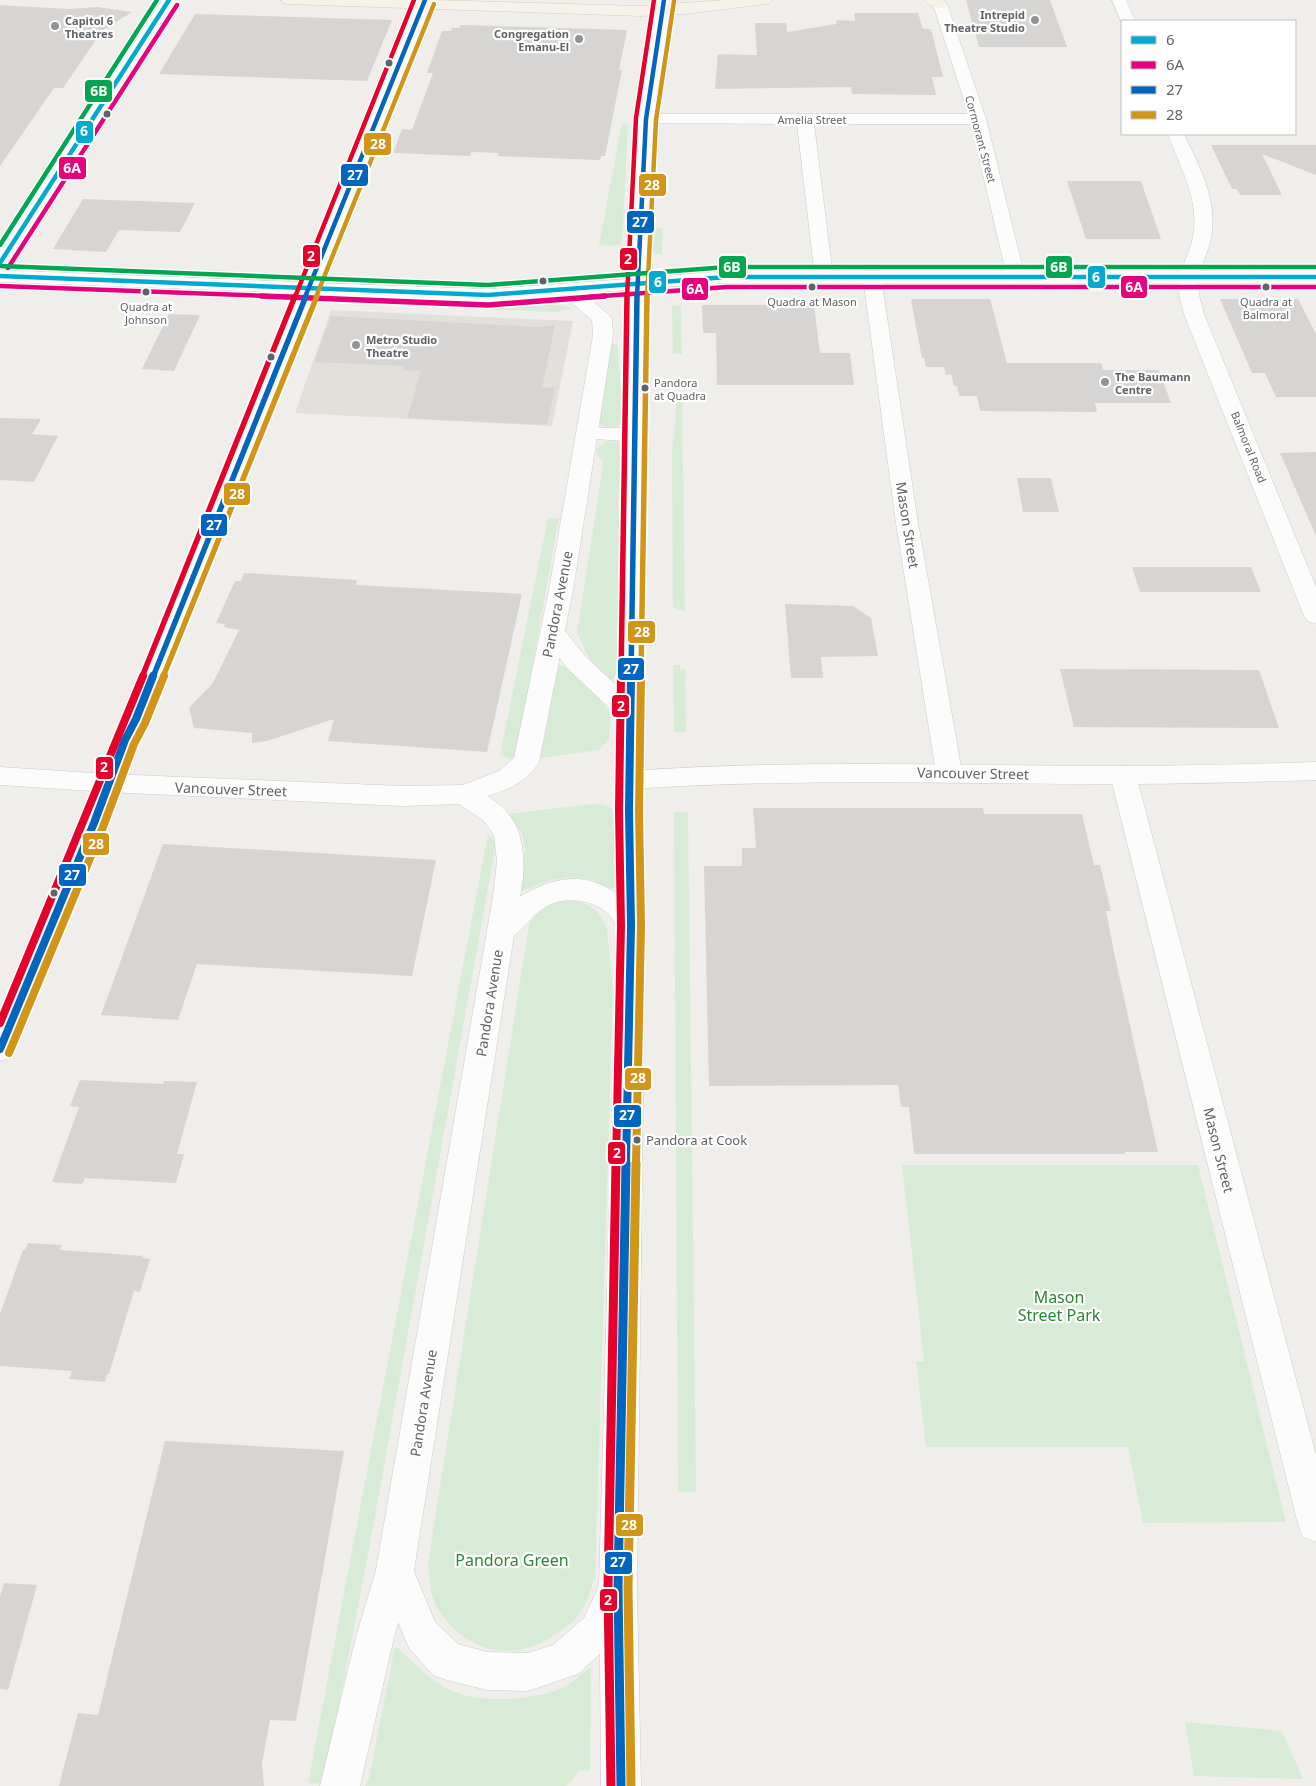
<svg xmlns="http://www.w3.org/2000/svg" width="1316" height="1786" font-family="'Noto Sans',sans-serif">
  <style>
    .education { fill: #e2e0da }
    .green { fill: #d8ebd6 }
    .building { fill: #d6d5d3 }
    .lines { fill: none; stroke-linecap: round; stroke-linejoin: round }
    .minor-casing { stroke: #cbcccc; stroke-width: 1 }
    .tertiary-casing { stroke: #cbcccc; stroke-width: 1 }
    .secondary-casing { stroke: #cacacb; stroke-width: 1 }
    .primary-casing { stroke: #d7ceb8; stroke-width: 1 }
    .minor { fill: #fdfcfc; fill-rule: evenodd }
    .tertiary { fill: #fdfcfc; fill-rule: evenodd }
    .secondary { fill: #fdfcfc; fill-rule: evenodd }
    .primary { fill: #f4f2e9; fill-rule: evenodd }
    .bus-1-casing { stroke: #fff; stroke-width: 7 }
    .bus-2-far1-casing { stroke: #fff; stroke-width: 7 }
    .bus-2-casing { stroke: #fff; stroke-width: 9 }
    .bus-3-far3-casing { stroke: #fff; stroke-width: 7 }
    .bus-3-far2-casing { stroke: #fff; stroke-width: 9 }
    .bus-3-far1-casing { stroke: #fff; stroke-width: 11 }
    .bus-3-casing { stroke: #fff; stroke-width: 13 }
    .bus-4-far3-casing { stroke: #fff; stroke-width: 7 }
    .bus-4-far2-casing { stroke: #fff; stroke-width: 9 }
    .bus-4-far1-casing { stroke: #fff; stroke-width: 11 }
    .bus-4-casing { stroke: #fff; stroke-width: 13 }
    .bus-5-far3-casing { stroke: #fff; stroke-width: 7 }
    .bus-5-far2-casing { stroke: #fff; stroke-width: 9 }
    .bus-5-far1-casing { stroke: #fff; stroke-width: 11 }
    .bus-5-casing { stroke: #fff; stroke-width: 13 }
    .bus-6-casing { stroke: #fff; stroke-width: 7 }
    .bus-1 { stroke: #00a9ce; stroke-width: 4.5 }
    .bus-2-far1 { stroke: #e5007d; stroke-width: 4.5 }
    .bus-2 { stroke: #e5007d; stroke-width: 5.5 }
    .bus-3-far3 { stroke: #0065bd; stroke-width: 4.5 }
    .bus-3-far2 { stroke: #0065bd; stroke-width: 5.5 }
    .bus-3-far1 { stroke: #0065bd; stroke-width: 8 }
    .bus-3 { stroke: #0065bd; stroke-width: 9 }
    .bus-4-far3 { stroke: #d1951a; stroke-width: 4.5 }
    .bus-4-far2 { stroke: #d1951a; stroke-width: 5.5 }
    .bus-4-far1 { stroke: #d1951a; stroke-width: 8 }
    .bus-4 { stroke: #d1951a; stroke-width: 9 }
    .bus-5-far3 { stroke: #e4002b; stroke-width: 4.5 }
    .bus-5-far2 { stroke: #e4002b; stroke-width: 5.5 }
    .bus-5-far1 { stroke: #e4002b; stroke-width: 8 }
    .bus-5 { stroke: #e4002b; stroke-width: 9 }
    .bus-6 { stroke: #00a651; stroke-width: 4.5 }
    .poi-dot { fill: #919496; stroke: #fff; stroke-width: 2 }
    .bus-dot { fill: #5f6368; stroke: #fff; stroke-width: 2 }
    .labels { text-anchor: middle; dominant-baseline: central; stroke-width: 4.5; stroke-linejoin: round; paint-order: stroke }
    .far-poi-label { font-size: 11px; font-weight: bold; fill: #5f6368; stroke: #fff; text-anchor: start }
    .far-street-label { font-size: 11px; fill: #5f6368; stroke: #fff }
    .far-bus-label { font-size: 11px; fill: #5f6368; stroke: #fff }
    .bus-label { font-size: 13px; fill: #5f6368; stroke: #fff; text-anchor: start }
    .street-label { font-size: 14px; fill: #5f6368; stroke: #fff }
    .near-park-label { font-size: 16px; fill: #348238; stroke: #fff }
    .line-badge { stroke: #fff; stroke-width: 2 }
    .badge-label { font-size: 14px; text-anchor: middle; font-weight: bold; fill: #fff }
  </style>
  <rect width="100%" height="100%" fill="#efeeea"/>
  <path class="education" d="M331 310 573 321 552 426 295 413Z"/>
  <path class="green" d="M622 123 628 124 622 243 612 246 599 245Z
    M651 228H663L662 254H655L651 247Z
    M549 304 574 308 555 312 482 309 483 307Z
    M672 306H681L682 354H673Z
    M611 344H617L624 422C617 427 606 430 599 423Z
    M676 395H682L685 612 673 607 672 449 675 431Z
    M612 441 626 442 622 662 612 682 589 658 577 633 603 465V461L597 456 596 449 605 442Z
    M548 518H559L517 751 512 759 500 755Z
    M673 665H680V669H685L686 732H674Z
    M560 666H565L596 693 611 714 609 739 599 750 540 758 558 668Z
    M593 804C604 804 613 805 616 817L617 854 614 888C606 889 599 883 592 880 569 873 545 880 524 891L521 890 525 847 522 833 507 814Z
    M674 812H688L696 1492H678Z
    M488 834 495 841 494 855 372 1533 324 1784 308 1783Z
    M570 900C589 903 601 910 607 929L613 990 595 1578C591 1588 588 1600 582 1610 574 1623 560 1632 548 1639 515 1659 477 1653 451 1626 445 1619 437 1610 434 1601 430 1589 429 1575 428 1563L529 925C537 909 552 902 570 900Z
    M902 1165H1198L1286 1522 1143 1523 1128 1447H926L916 1361H924Z
    M395 1647 399 1649C415 1664 431 1681 450 1690 479 1704 535 1701 564 1687 574 1683 581 1672 591 1667L590 1770 578 1771 572 1781 565 1786H365L369 1778Z
    M1185 1722 1282 1731 1303 1779 1194 1776Z"/>
  <path class="building" d="M966 0H1050L1067 47H979Z
    M0 5 68 9 97 7 132 12 102 31 63 88H54L0 166Z
    M854 13H918L923 29H931L943 77H932L936 95 852 94 851 87 715 89 718 54 757 55 755 23H786L787 32 836 24 837 20 855 21Z
    M195 14 392 20 367 81 159 74Z
    M461 25 627 30 619 70H622L605 156H601L600 160 498 156 499 153 471 152 470 156 393 153 402 129 412 130 433 73H427L442 31H451L452 28H459Z
    M1211 145H1316V175L1262 154 1282 195H1240L1237 189H1232Z
    M1067 181H1141L1161 239H1086Z
    M83 199 109 200 195 203 180 232 119 230 106 252 53 249Z
    M913 299H990L1007 363H1101L1103 370H1159L1171 403H1095L1097 412 980 411 977 396H959L957 386H954L951 374 946 375 944 367H926L924 358H922L911 300Z
    M1220 299H1298L1316 334V397H1276L1265 373H1252Z
    M702 305H814L820 353H850L854 385H717L716 333H703Z
    M169 314 200 315 174 371 142 369Z
    M331 316 538 327 555 325 542 388 555 387 547 425 407 418 421 371 402 370 404 366 314 362Z
    M0 418 41 419 32 434 58 436 34 482 0 480Z
    M1316 452V536L1280 453Z
    M1017 478H1051L1059 512H1023Z
    M1132 567H1251L1261 592H1140Z
    M244 573 357 580 356 585 522 594 487 752 328 741 334 719 267 741 252 743V733L194 728 189 708 213 683 239 630 224 627 225 624 216 623 235 581H241Z
    M785 604 853 606 871 618 878 656 821 657 823 678H791Z
    M1060 669 1259 670 1279 728 1074 727Z
    M753 808H983L984 814H1082L1094 865H1100L1111 911H1106L1115 957 1158 1152H1125V1154H914L909 1107H901L898 1085 709 1086 704 866H742V848H756Z
    M163 844 436 860 412 976 197 964 178 1020 101 1015Z
    M80 1080 163 1084 164 1081 197 1082 177 1154H184L176 1183 85 1178 82 1184 52 1182 79 1107 70 1106Z
    M28 1243 62 1245 60 1250 143 1256 142 1258 150 1259 140 1292 134 1291 109 1374H107L105 1382 69 1379 72 1371 0 1366V1314L23 1250H25Z
    M165 1441 344 1451 296 1721 270 1720 262 1764 264 1786H59L78 1713 98 1715Z
    M4 1583 37 1585 8 1690 0 1689V1596Z"/>
  <g class="lines">
    <defs>
      <path id="minor" d="M646 114H978L984 115 986 119 984 123 978 124H814L833 277 831 281 824 283 817 281 815 277 797 124 640 123 638 119 640 115Z
        M872 271 879 273 881 277 918 523 962 772 958 779 949 781 940 779 936 772 896 523 863 277 865 273Z
        M1189 271 1196 273 1198 277 1199 295 1204 314 1316 587V624L1308 621 1304 616 1184 314C1181 302 1175 284 1182 273Z
        M568 285 575 287 609 315 612 319 613 335 573 590 539 762C528 781 508 790 487 796 520 816 525 841 523 878L414 1570 394 1637 360 1786H320L356 1637 376 1570 493 897 497 861 494 835 484 821 459 804 403 806 108 792 99 790 95 783 99 776 108 774 403 786 463 785 499 771 514 758 549 590 593 335 592 320 558 291 561 287Z
        M1123 766 1132 768 1136 775 1316 1455V1542L1303 1537 1298 1524 1110 775 1114 768Z"/>
      <path id="tertiary" d="M942 0 947 4 986 119 1025 277 1023 281 1016 283 1009 281 1007 277 970 119 933 4 935 1Z
        M1112 0H1126L1135 21H1122V24Z
        M1168 134H1184C1199 166 1218 200 1211 237 1209 250 1202 263 1198 277L1196 281 1189 283 1182 281 1180 277C1183 263 1190 251 1193 237 1200 199 1180 168 1168 134Z
        M1316 762V780C1252 782 1188 784 1124 784 959 784 795 778 630 789L621 787 617 780 621 773 630 771C795 759 959 766 1124 766 1188 766 1252 764 1316 762Z
        M0 767 108 774 117 776 121 783 117 790 108 792 0 785Z"/>
      <path id="secondary" d="M162 0H176L9 263 7 267 0 269V249Z
        M418 0H432L320 283 488 289 628 279 638 119 657 0H671L654 119 647 277 727 271H1316V283H727L646 288 642 810 645 926 637 1588 641 1786H601L600 1654 578 1674 528 1691 487 1690 447 1680 433 1675 409 1648 376 1570 382 1557 395 1551 408 1557 435 1622 458 1644 487 1652 528 1653 553 1645 584 1618 599 1586 617 927C615 923 612 917 609 914 590 898 561 895 541 910 530 918 522 932 509 938 503 942 498 940 491 938L487 930C502 902 545 877 577 879 590 879 605 886 617 893L616 810 618 716 567 668 541 632 545 626 553 624 561 626 585 656 619 688 625 441 580 438 576 434 580 430 587 428H626L627 290 488 301 316 294 149 719 138 740 107 823 15 1049 10 1058 0 1061V1014L81 823 112 740 123 719 297 293 0 282V270L301 282Z"/>
      <path id="primary" d="M281 0H432L640 6 725 0H772L770 3 765 4 685 14 640 16 288 4 283 3Z
        M925 0H944L947 4 945 7C938 9 929 7 925 0Z"/>
    </defs>
    <use href="#minor" class="minor-casing"/>
    <use href="#tertiary" class="tertiary-casing"/>
    <use href="#secondary" class="secondary-casing"/>
    <use href="#primary" class="primary-casing"/>
    <use href="#minor" class="minor"/>
    <use href="#tertiary" class="tertiary"/>
    <use href="#secondary" class="secondary"/>
    <use href="#primary" class="primary"/>
    <defs>
      <path id="bus-1" d="M0 263 169 0
        M0 276 488 295 727 277H1316"/>
      <path id="bus-2-far1" d="M8 268 177 5
        M0 286 293 297
        M589 297 727 287H1316"/>
      <path id="bus-2" d="M261 296 488 305 605 296"/>
      <path id="bus-3-far3" d="M305 297 425 0
        M637 297 646 119 664 0"/>
      <path id="bus-3-far2" d="M153 677 306 296
        M631 677 637 296"/>
      <path id="bus-3-far1" d="M0 1049 94 823 125 740 136 719 153 676
        M626 1164 631 926 629 810 631 676"/>
      <path id="bus-3" d="M621 1786 618 1588 626 1163"/>
      <path id="bus-4-far3" d="M316 297 434 4
        M647 297 656 120 674 1"/>
      <path id="bus-4-far2" d="M163 677 317 296
        M641 677 647 296"/>
      <path id="bus-4-far1" d="M9 1053 103 827 134 744 145 723 164 676
        M636 1164 641 926 639 810 641 676"/>
      <path id="bus-4" d="M631 1786 628 1588 636 1163"/>
      <path id="bus-5-far3" d="M295 297 414 0
        M627 297 636 118 654 0"/>
      <path id="bus-5-far2" d="M142 677 295 296
        M621 677 627 296"/>
      <path id="bus-5-far1" d="M0 1023 143 676
        M616 1164 621 926 619 810 621 676"/>
      <path id="bus-5" d="M611 1786 608 1588 616 1163"/>
      <path id="bus-6" d="M0 245 157 0
        M0 266 488 285 727 267H1316"/>
    </defs>
    <use href="#bus-1" class="bus-1-casing"/>
    <use href="#bus-2-far1" class="bus-2-far1-casing"/>
    <use href="#bus-2" class="bus-2-casing"/>
    <use href="#bus-3-far3" class="bus-3-far3-casing"/>
    <use href="#bus-3-far2" class="bus-3-far2-casing"/>
    <use href="#bus-3-far1" class="bus-3-far1-casing"/>
    <use href="#bus-3" class="bus-3-casing"/>
    <use href="#bus-4-far3" class="bus-4-far3-casing"/>
    <use href="#bus-4-far2" class="bus-4-far2-casing"/>
    <use href="#bus-4-far1" class="bus-4-far1-casing"/>
    <use href="#bus-4" class="bus-4-casing"/>
    <use href="#bus-5-far3" class="bus-5-far3-casing"/>
    <use href="#bus-5-far2" class="bus-5-far2-casing"/>
    <use href="#bus-5-far1" class="bus-5-far1-casing"/>
    <use href="#bus-5" class="bus-5-casing"/>
    <use href="#bus-6" class="bus-6-casing"/>
    <use href="#bus-1" class="bus-1"/>
    <use href="#bus-2-far1" class="bus-2-far1"/>
    <use href="#bus-2" class="bus-2"/>
    <use href="#bus-3-far3" class="bus-3-far3"/>
    <use href="#bus-3-far2" class="bus-3-far2"/>
    <use href="#bus-3-far1" class="bus-3-far1"/>
    <use href="#bus-3" class="bus-3"/>
    <use href="#bus-4-far3" class="bus-4-far3"/>
    <use href="#bus-4-far2" class="bus-4-far2"/>
    <use href="#bus-4-far1" class="bus-4-far1"/>
    <use href="#bus-4" class="bus-4"/>
    <use href="#bus-5-far3" class="bus-5-far3"/>
    <use href="#bus-5-far2" class="bus-5-far2"/>
    <use href="#bus-5-far1" class="bus-5-far1"/>
    <use href="#bus-5" class="bus-5"/>
    <use href="#bus-6" class="bus-6"/>
  </g>
  <g class="poi-dot">
    <circle cx="1035" cy="20" r="5"/>
    <circle cx="55" cy="26" r="5"/>
    <circle cx="579" cy="39" r="5"/>
    <circle cx="356" cy="345" r="5"/>
    <circle cx="1105" cy="382" r="5"/>
  </g>
  <g class="bus-dot">
    <circle cx="389" cy="63" r="4.5"/>
    <circle cx="107" cy="114" r="4.5"/>
    <circle cx="543" cy="281" r="4.5"/>
    <circle cx="812" cy="287" r="4.5"/>
    <circle cx="1266" cy="287" r="4.5"/>
    <circle cx="146" cy="292" r="4.5"/>
    <circle cx="271" cy="357" r="4.5"/>
    <circle cx="645" cy="388" r="4.5"/>
    <circle cx="54" cy="893" r="4.5"/>
    <circle cx="637" cy="1140" r="4.5"/>
  </g>
  <g class="labels">
    <g class="far-poi-label">
      <text x="1025" y="14" text-anchor="end">Intrepid<tspan x="1025" dy="13">Theatre Studio</tspan></text>
      <text x="65" y="20">Capitol 6<tspan x="65" dy="13">Theatres</tspan></text>
      <text x="569" y="33" text-anchor="end">Congregation<tspan x="569" dy="13">Emanu-El</tspan></text>
      <text x="366" y="339">Metro Studio<tspan x="366" dy="13">Theatre</tspan></text>
      <text x="1115" y="376">The Baumann<tspan x="1115" dy="13">Centre</tspan></text>
    </g>
    <g class="far-street-label">
      <text x="812" y="119">Amelia Street</text>
      <text transform="translate(981 139) rotate(75)">Cormorant Street</text>
      <text transform="translate(1249 447) rotate(68)">Balmoral Road</text>
    </g>
    <g class="far-bus-label">
      <text x="812" y="301">Quadra at Mason</text>
      <text x="1266" y="301">Quadra at<tspan x="1266" dy="13">Balmoral</tspan></text>
      <text x="146" y="306">Quadra at<tspan x="146" dy="13">Johnson</tspan></text>
      <text x="654" y="382" text-anchor="start">Pandora<tspan x="654" dy="13">at Quadra</tspan></text>
    </g>
    <g class="bus-label">
      <text x="646" y="1140">Pandora at Cook</text>
    </g>
    <g class="street-label">
      <text transform="translate(908 525) rotate(81)">Mason Street</text>
      <text transform="translate(557 604) rotate(-79)">Pandora Avenue</text>
      <text transform="translate(973 773) rotate(1)">Vancouver Street</text>
      <text transform="translate(231 789) rotate(2)">Vancouver Street</text>
      <text transform="translate(489 1003) rotate(-81)">Pandora Avenue</text>
      <text transform="translate(1219 1150) rotate(76)">Mason Street</text>
      <text transform="translate(423 1403) rotate(-81)">Pandora Avenue</text>
    </g>
    <g class="near-park-label">
      <text x="1059" y="1297">Mason<tspan x="1059" dy="18">Street Park</tspan></text>
      <text x="512" y="1560">Pandora Green</text>
    </g>
  </g>
  <g class="line-badge">
    <rect x="84" y="79" width="29" height="24" rx="5" fill="#00a651"/>
    <rect x="75" y="120" width="19" height="24" rx="5" fill="#00a9ce"/>
    <rect x="363" y="132" width="29" height="24" rx="5" fill="#d1951a"/>
    <rect x="58" y="156" width="29" height="24" rx="5" fill="#e5007d"/>
    <rect x="340" y="163" width="29" height="24" rx="5" fill="#0065bd"/>
    <rect x="638" y="173" width="29" height="24" rx="5" fill="#d1951a"/>
    <rect x="626" y="210" width="29" height="24" rx="5" fill="#0065bd"/>
    <rect x="302" y="244" width="19" height="24" rx="5" fill="#e4002b"/>
    <rect x="619" y="247" width="19" height="24" rx="5" fill="#e4002b"/>
    <rect x="718" y="255" width="29" height="24" rx="5" fill="#00a651"/>
    <rect x="1045" y="255" width="28" height="24" rx="5" fill="#00a651"/>
    <rect x="1087" y="265" width="19" height="24" rx="5" fill="#00a9ce"/>
    <rect x="648" y="270" width="19" height="24" rx="5" fill="#00a9ce"/>
    <rect x="1120" y="275" width="28" height="24" rx="5" fill="#e5007d"/>
    <rect x="681" y="277" width="28" height="24" rx="5" fill="#e5007d"/>
    <rect x="223" y="482" width="28" height="24" rx="5" fill="#d1951a"/>
    <rect x="200" y="513" width="28" height="24" rx="5" fill="#0065bd"/>
    <rect x="627" y="620" width="29" height="24" rx="5" fill="#d1951a"/>
    <rect x="617" y="657" width="28" height="24" rx="5" fill="#0065bd"/>
    <rect x="611" y="694" width="19" height="24" rx="5" fill="#e4002b"/>
    <rect x="95" y="756" width="19" height="24" rx="5" fill="#e4002b"/>
    <rect x="82" y="832" width="28" height="24" rx="5" fill="#d1951a"/>
    <rect x="58" y="863" width="29" height="24" rx="5" fill="#0065bd"/>
    <rect x="624" y="1067" width="28" height="24" rx="5" fill="#d1951a"/>
    <rect x="613" y="1104" width="29" height="24" rx="5" fill="#0065bd"/>
    <rect x="607" y="1141" width="19" height="24" rx="5" fill="#e4002b"/>
    <rect x="615" y="1513" width="29" height="24" rx="5" fill="#d1951a"/>
    <rect x="604" y="1551" width="29" height="24" rx="5" fill="#0065bd"/>
    <rect x="599" y="1588" width="19" height="24" rx="5" fill="#e4002b"/>
  </g>
  <g class="badge-label">
    <text x="99" y="96">6B</text>
    <text x="84" y="136">6</text>
    <text x="378" y="149">28</text>
    <text x="72" y="173">6A</text>
    <text x="355" y="180">27</text>
    <text x="652" y="190">28</text>
    <text x="640" y="227">27</text>
    <text x="311" y="261">2</text>
    <text x="628" y="264">2</text>
    <text x="732" y="272">6B</text>
    <text x="1059" y="272">6B</text>
    <text x="1096" y="282">6</text>
    <text x="658" y="287">6</text>
    <text x="1134" y="292">6A</text>
    <text x="695" y="294">6A</text>
    <text x="237" y="499">28</text>
    <text x="214" y="530">27</text>
    <text x="642" y="637">28</text>
    <text x="631" y="674">27</text>
    <text x="621" y="711">2</text>
    <text x="104" y="772">2</text>
    <text x="96" y="849">28</text>
    <text x="72" y="880">27</text>
    <text x="638" y="1083">28</text>
    <text x="627" y="1120">27</text>
    <text x="617" y="1158">2</text>
    <text x="629" y="1530">28</text>
    <text x="618" y="1567">27</text>
    <text x="608" y="1605">2</text>
  </g>
  <rect x="1121" y="20" width="175" height="115" fill="#ffffff" stroke="#bfc1c3"/>
  <rect x="1131" y="36" width="25" height="8" fill="#00a9ce" stroke="#bfc1c3"/>
  <text x="1166" y="45" font-size="15" fill="#5f6368">6</text>
  <rect x="1131" y="61" width="25" height="8" fill="#e5007d" stroke="#bfc1c3"/>
  <text x="1166" y="70" font-size="15" fill="#5f6368">6A</text>
  <rect x="1131" y="86" width="25" height="8" fill="#0065bd" stroke="#bfc1c3"/>
  <text x="1166" y="95" font-size="15" fill="#5f6368">27</text>
  <rect x="1131" y="111" width="25" height="8" fill="#d1951a" stroke="#bfc1c3"/>
  <text x="1166" y="120" font-size="15" fill="#5f6368">28</text>
</svg>
